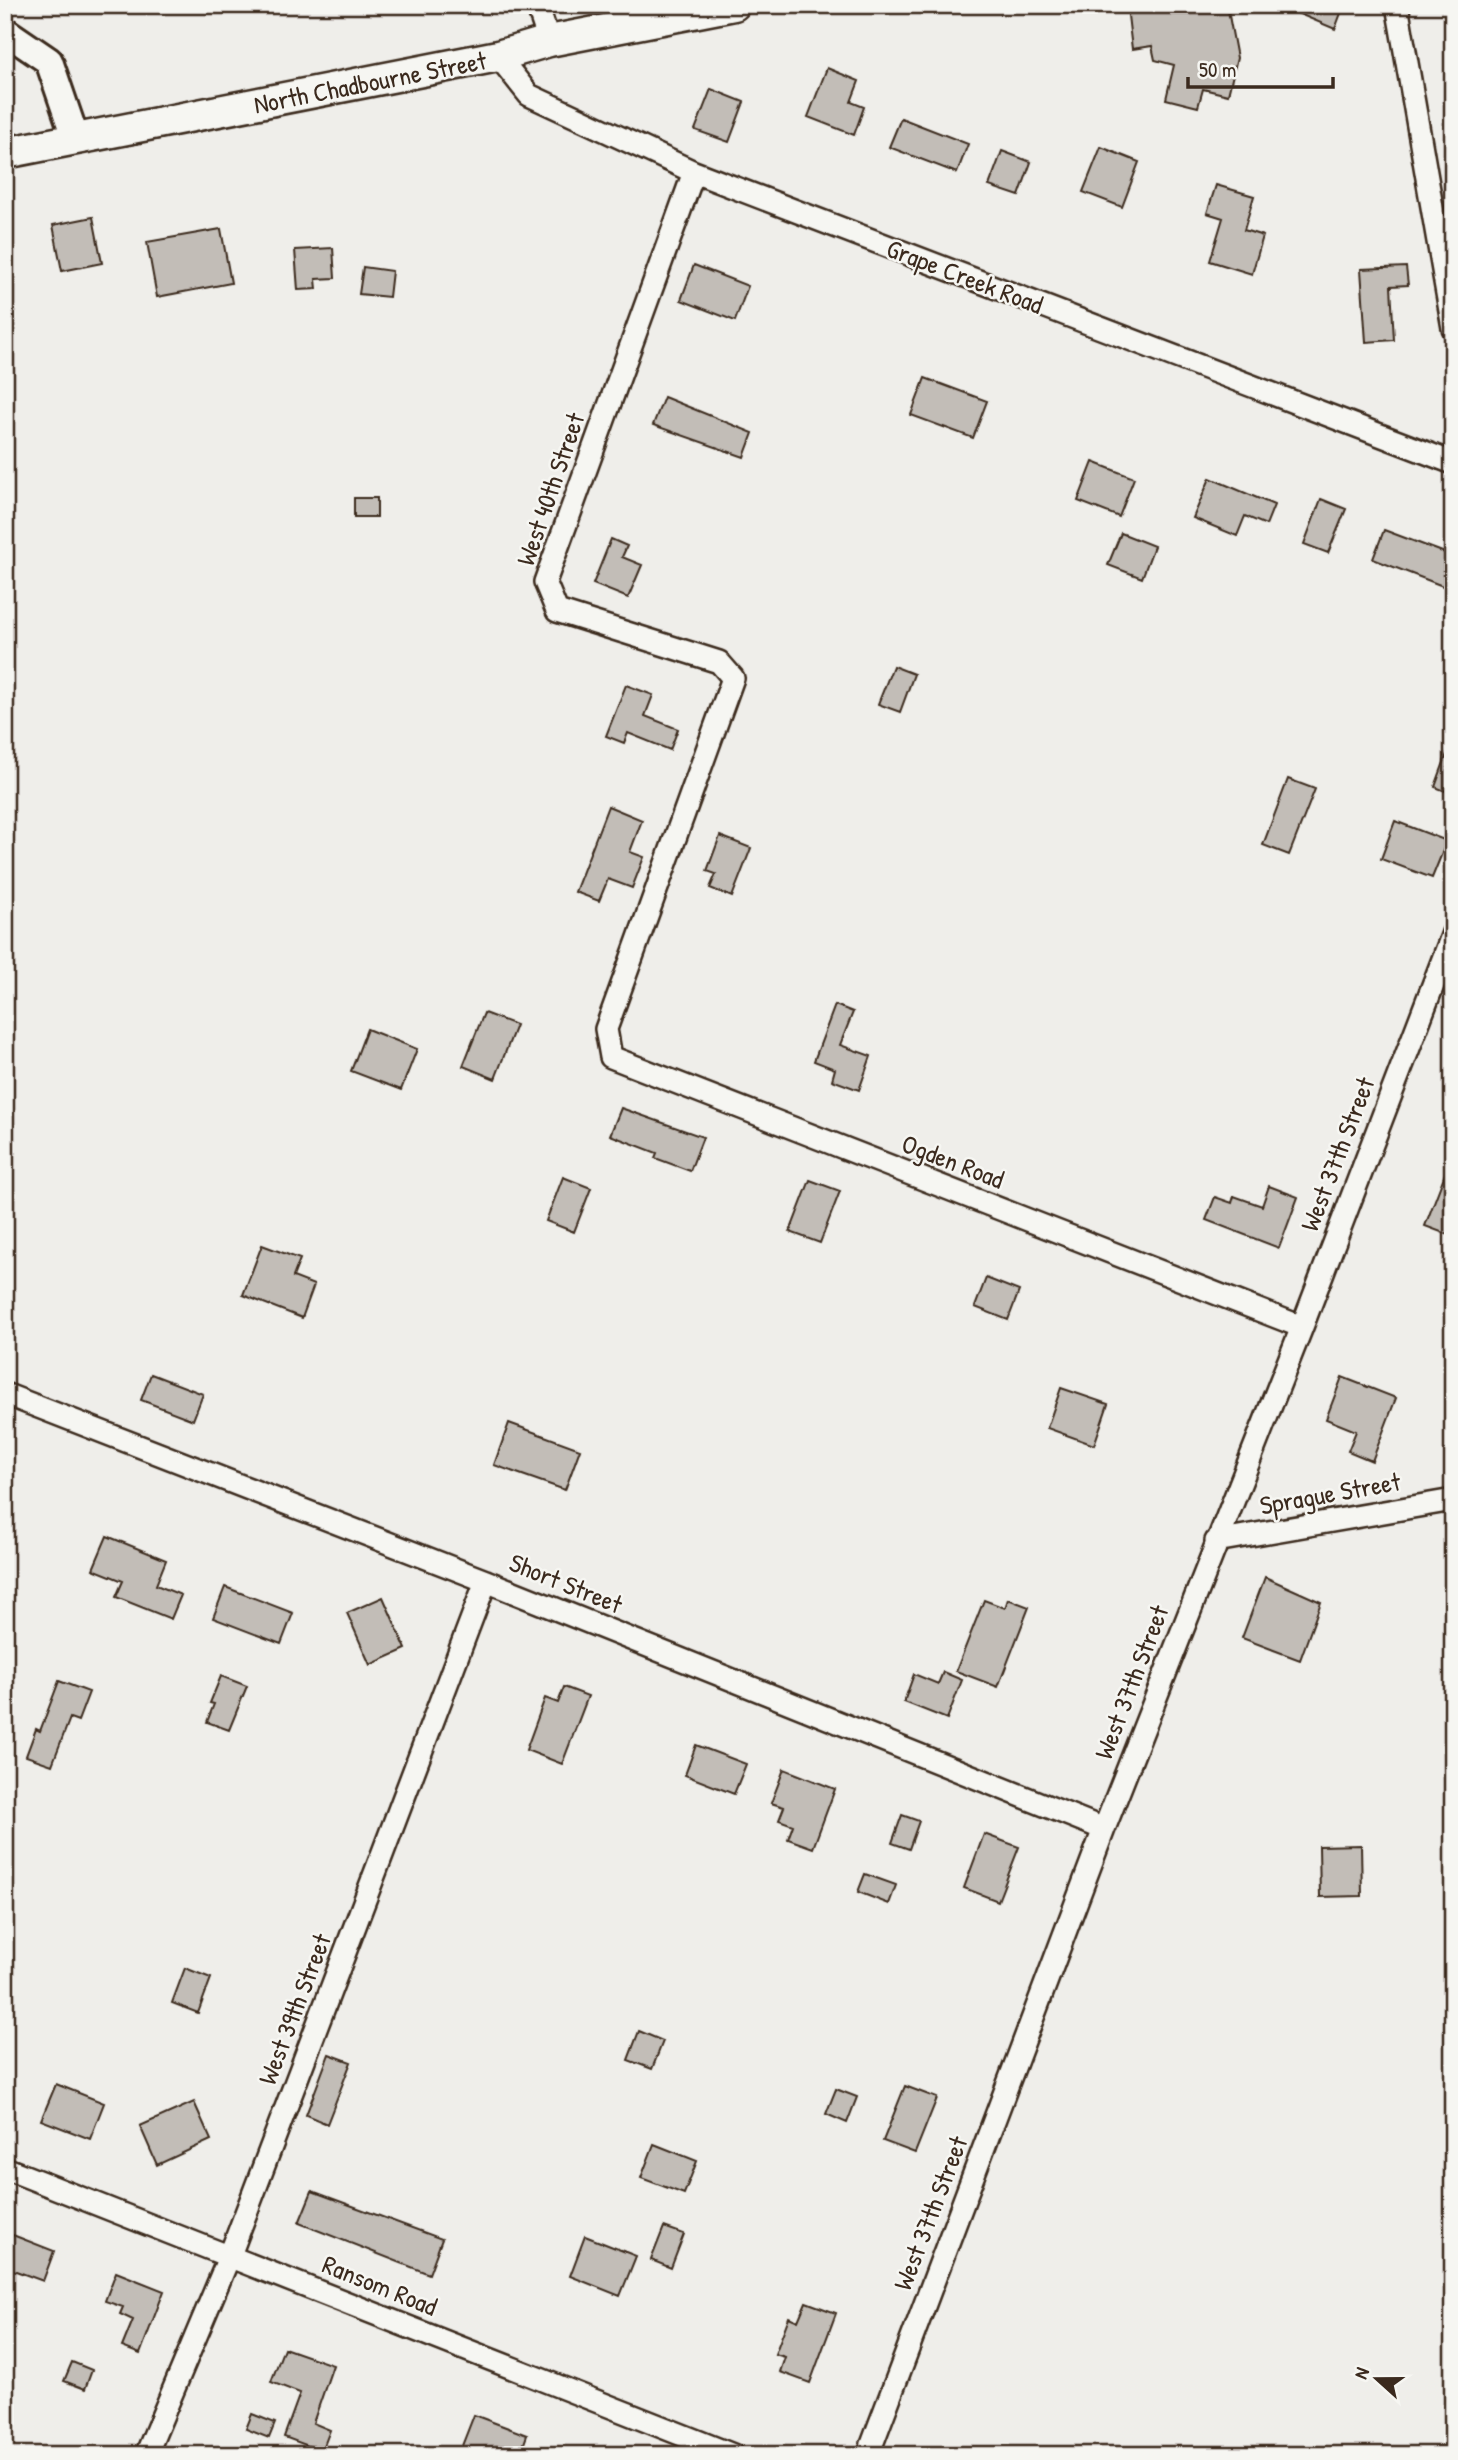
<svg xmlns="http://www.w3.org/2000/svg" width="1458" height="2460" font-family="'Patrick Hand',sans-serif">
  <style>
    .building { fill: #c2bdb7; stroke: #3b2a1e; stroke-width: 2 }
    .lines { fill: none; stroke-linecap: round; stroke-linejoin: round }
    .minor-casing { stroke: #3b2a1e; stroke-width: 26 }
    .tertiary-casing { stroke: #3b2a1e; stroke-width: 32 }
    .secondary-casing { stroke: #3b2a1e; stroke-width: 35 }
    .minor { stroke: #f6f6f2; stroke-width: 21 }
    .tertiary { stroke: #f6f6f2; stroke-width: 26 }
    .secondary { stroke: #f6f6f2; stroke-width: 30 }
    .labels { text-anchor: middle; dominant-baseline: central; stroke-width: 5; stroke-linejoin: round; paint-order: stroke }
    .street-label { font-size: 26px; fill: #3b2a1e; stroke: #f6f6f2 }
  </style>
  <rect width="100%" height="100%" fill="#efeeea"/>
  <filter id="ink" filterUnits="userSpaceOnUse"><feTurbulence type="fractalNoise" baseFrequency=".0143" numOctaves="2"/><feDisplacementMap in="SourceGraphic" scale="14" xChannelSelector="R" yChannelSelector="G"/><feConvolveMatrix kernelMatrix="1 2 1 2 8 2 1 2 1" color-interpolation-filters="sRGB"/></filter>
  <g filter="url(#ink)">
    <path class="building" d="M1135 5H1227L1237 58 1228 95 1203 89 1198 107 1166 99 1174 65 1155 60 1152 46 1132 49 1127 7Z
      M1278 5H1344L1335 29Z
      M827 68 859 81 851 102 864 107 854 135 808 117Z
      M711 89 744 102 729 142 695 130Z
      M901 118 968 144 957 173 889 147Z
      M1101 147 1139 162 1122 207 1083 192Z
      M1002 151 1031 162 1019 196 989 186Z
      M1216 185 1254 196 1244 230 1263 236 1252 274 1210 261 1223 218 1207 213Z
      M93 217 102 263 62 271 53 225Z
      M221 229 231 283 157 297 147 242Z
      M333 248 335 278 316 279 317 289 298 290 295 250Z
      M694 265 748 286 735 321 681 300Z
      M363 267 392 271 389 297 359 294Z
      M1406 267 1408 285 1391 286 1394 340 1366 342 1361 269Z
      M925 378 987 401 973 438 911 415Z
      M664 397 753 433 744 457 653 425Z
      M1093 462 1134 478 1119 517 1078 501Z
      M1210 478 1274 505 1266 525 1245 516 1237 536 1193 518Z
      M354 498H377V517H354Z
      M1321 499 1346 509 1328 553 1304 544Z
      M1384 530 1453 556V590L1373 559Z
      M1121 533 1154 546 1142 578 1108 565Z
      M611 539 627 546 622 557 642 565 628 598 593 584Z
      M893 666 914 674 900 712 878 704Z
      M626 685 653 695 645 716 678 729 670 750 628 733 624 743 606 736Z
      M1451 743H1453V794L1435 787Z
      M1288 779 1315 789 1289 855 1263 845Z
      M608 806 642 820 630 852 644 857 632 888 608 879 599 901 575 892Z
      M1395 821 1447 841 1432 878 1381 859Z
      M720 836 751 848 732 897 710 888 716 874 707 871Z
      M835 1005 853 1012 840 1045 871 1056 859 1090 832 1080 835 1069 814 1061Z
      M484 1013 516 1025 495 1079 463 1066Z
      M367 1029 417 1049 401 1090 351 1071Z
      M621 1108 703 1137 690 1171 655 1158 657 1153 610 1135Z
      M1451 1158 1453 1225 1449 1235 1425 1226Z
      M563 1177 591 1188 574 1232 546 1221Z
      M810 1180 840 1191 820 1243 790 1232Z
      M1269 1186 1298 1197 1279 1248 1206 1220 1215 1197 1232 1203 1234 1196 1262 1206Z
      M262 1245 300 1259 293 1277 314 1285 302 1318 243 1295Z
      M986 1278 1019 1291 1008 1320 975 1307Z
      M151 1374 203 1394 193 1420 141 1400Z
      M1342 1377 1396 1398 1372 1461 1348 1451 1356 1431 1326 1419Z
      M1061 1388 1108 1404 1094 1445 1047 1428Z
      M509 1423 580 1449 565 1490 494 1465Z
      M107 1536 166 1560 156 1585 181 1595 171 1619 116 1597 123 1581 93 1569Z
      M1265 1577 1321 1602 1300 1660 1242 1638Z
      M225 1587 293 1613 281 1644 213 1618Z
      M383 1597 406 1649 370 1665 347 1613Z
      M1008 1599 1029 1607 998 1687 956 1671 984 1600 1005 1608Z
      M943 1672 962 1680 947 1719 904 1702 914 1674 938 1684Z
      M221 1676 247 1686 229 1730 207 1722 214 1704 210 1703Z
      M59 1681 89 1692 78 1721 70 1718 52 1765 26 1756 36 1729 40 1731Z
      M564 1687 588 1696 562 1764 526 1750 545 1698 558 1703Z
      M696 1745 746 1764 734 1794 685 1775Z
      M784 1769 835 1789 813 1848 788 1839 793 1825 779 1820 784 1807 771 1803Z
      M902 1815 919 1821 909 1849 892 1843Z
      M984 1834 1019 1847 998 1901 964 1888Z
      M1361 1845 1362 1896 1320 1897 1319 1846Z
      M865 1874 896 1885 889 1904 858 1892Z
      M185 1968 211 1978 198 2013 172 2003Z
      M639 2031 663 2041 652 2069 628 2060Z
      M329 2054 351 2062 327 2124 306 2115Z
      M56 2084 104 2103 90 2139 41 2120Z
      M905 2086 937 2098 915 2153 883 2141Z
      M836 2089 857 2097 847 2123 826 2114Z
      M194 2102 211 2140 157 2165 140 2126Z
      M654 2144 697 2161 684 2194 641 2178Z
      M312 2191 442 2239 429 2274 299 2223Z
      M664 2227 684 2234 671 2268 651 2260Z
      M5 2232 54 2251 43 2281 5 2267Z
      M585 2236 636 2256 620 2296 570 2276Z
      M116 2272 164 2291 140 2354 122 2347 133 2320 120 2314 123 2307 105 2301Z
      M806 2302 836 2313 810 2383 780 2372 785 2357 775 2354 789 2317 798 2321Z
      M284 2348 333 2365 313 2423 330 2430 322 2451 284 2437 300 2393 271 2382Z
      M72 2362 92 2370 85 2389 64 2381Z
      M252 2414 275 2423 269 2438 246 2429Z
      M474 2415 527 2435 520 2455H468L460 2451Z"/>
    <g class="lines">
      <defs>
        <path id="minor" d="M537 5 549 41
          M1397 5 1453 328
          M498 56 529 95 694 172 1453 463
          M694 172 545 582 557 611 719 662 733 678 606 1029 611 1057 1302 1327
          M5 1394 486 1581 1104 1829
          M1216 1541 1453 1500
          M5 2168 733 2455
          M146 2455 230 2255 486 1581
          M868 2455 1104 1829 1302 1327 1453 933"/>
        <path id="tertiary" d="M5 31 49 61 76 140"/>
        <path id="secondary" d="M5 153 498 56 549 41 734 5"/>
      </defs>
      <use href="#minor" class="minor-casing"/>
      <use href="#tertiary" class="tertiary-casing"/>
      <use href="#secondary" class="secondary-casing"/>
      <use href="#minor" class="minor"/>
      <use href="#tertiary" class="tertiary"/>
      <use href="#secondary" class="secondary"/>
    </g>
  </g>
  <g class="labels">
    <g class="street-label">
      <text transform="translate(370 82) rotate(-11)">North Chadbourne Street</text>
      <text transform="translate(965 276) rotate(21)">Grape Creek Road</text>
      <text transform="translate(550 489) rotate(-71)">West 40th Street</text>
      <text transform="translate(1337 1154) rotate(-69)">West 37th Street</text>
      <text transform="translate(953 1161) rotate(21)">Ogden Road</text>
      <text transform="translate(1330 1493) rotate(-10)">Sprague Street</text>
      <text transform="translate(566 1583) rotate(22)">Short Street</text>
      <text transform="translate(1131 1682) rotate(-69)">West 37th Street</text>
      <text transform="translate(294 2009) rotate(-69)">West 39th Street</text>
      <text transform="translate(930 2213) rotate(-69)">West 37th Street</text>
      <text transform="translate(380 2285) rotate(22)">Ransom Road</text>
    </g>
  </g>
  <rect width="1458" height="2460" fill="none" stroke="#f6f6f2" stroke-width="28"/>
  <rect x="14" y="14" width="1430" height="2432" fill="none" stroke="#3b2a1e" stroke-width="2.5" filter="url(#ink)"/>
  <g transform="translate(1377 2379) rotate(291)" stroke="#f6f6f2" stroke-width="5" paint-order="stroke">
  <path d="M0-5L12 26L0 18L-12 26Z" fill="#3b2a1e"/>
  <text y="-10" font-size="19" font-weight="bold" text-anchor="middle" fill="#3b2a1e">N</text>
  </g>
  <path d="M1188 77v10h145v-10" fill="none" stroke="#3b2a1e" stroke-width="3.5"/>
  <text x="1199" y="77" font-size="21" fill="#3b2a1e" stroke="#f6f6f2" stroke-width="5" paint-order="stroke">50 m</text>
</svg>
